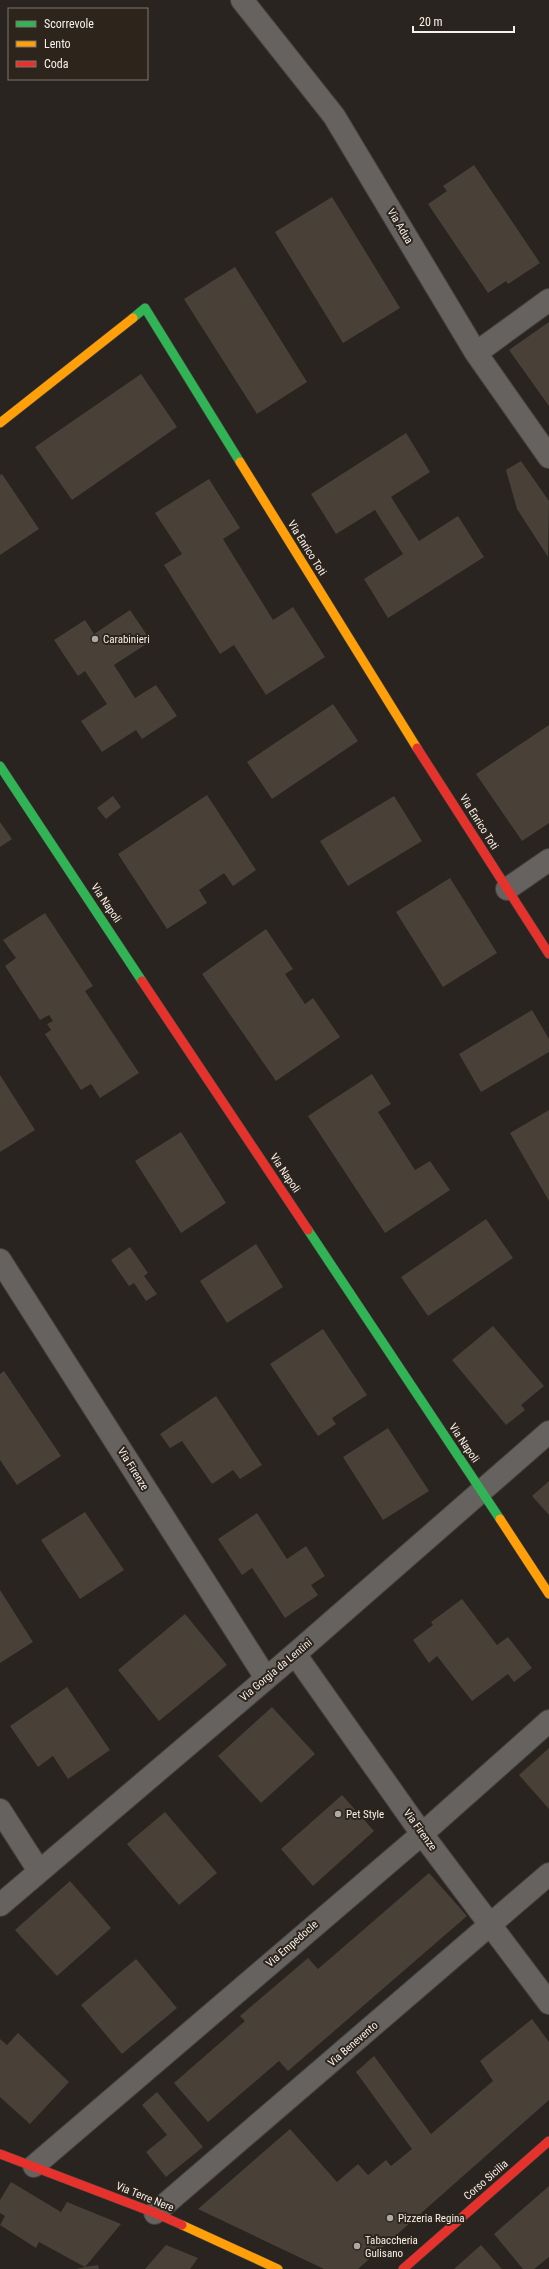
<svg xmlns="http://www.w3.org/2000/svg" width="549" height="2269" font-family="'Roboto Condensed',sans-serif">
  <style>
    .building { fill: #494037 }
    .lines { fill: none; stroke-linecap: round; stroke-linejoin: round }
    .street-casing { stroke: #47423f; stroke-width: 24 }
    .fast-casing { stroke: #47423f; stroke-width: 10 }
    .slow-casing { stroke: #47423f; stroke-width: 10 }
    .jam-casing { stroke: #47423f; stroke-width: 10 }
    .street { stroke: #66625f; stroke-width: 22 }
    .fast { stroke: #30b455; stroke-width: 9 }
    .slow { stroke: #ff9f0a; stroke-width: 9 }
    .jam { stroke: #e5322d; stroke-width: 9 }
    .poi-dot { fill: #aea9a4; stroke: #2d241c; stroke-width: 1.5 }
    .labels { text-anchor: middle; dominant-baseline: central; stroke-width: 4; stroke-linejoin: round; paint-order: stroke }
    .street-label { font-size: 11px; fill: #f6f0eb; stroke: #2d241c }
    .poi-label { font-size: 11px; fill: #f6f0eb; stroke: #2d241c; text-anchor: start }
  </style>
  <rect width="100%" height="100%" fill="#292420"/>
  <path class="building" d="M474 165 540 263 508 284 506 281 488 293 428 204 447 191 443 186Z
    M332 197 400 308 343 343 275 232Z
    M235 267 307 382 257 414 184 299Z
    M549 322V406L509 350Z
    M141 374 177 427 72 500 35 447Z
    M406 433 430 472 391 497 419 541 458 516 484 557 388 618 364 579 403 554 375 510 336 534 311 494Z
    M521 461 549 501 548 557 517 509 506 470Z
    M2 474 39 529 0 555V475Z
    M209 479 240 528 223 539 273 620 293 607 325 657 266 695 234 645 220 654 164 565 182 554 155 513Z
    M130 610 151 641 114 665 135 698 156 685 177 716 142 739 136 730 102 752 81 721 107 704 85 671 78 676 54 640 85 620 94 634Z
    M333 704 358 741 272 799 247 762Z
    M549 725V823L522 841 476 774Z
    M207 795 256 870 233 886 224 873 199 890 207 903 167 929 118 854Z
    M113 796 121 807 106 819 97 808Z
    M394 796 422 841 348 886 320 841Z
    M0 822 12 839 0 847Z
    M450 878 497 953 443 987 396 912Z
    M45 913 93 986 85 991 139 1073 100 1098 91 1084 81 1090 45 1034 51 1030 47 1024 53 1021 49 1015 40 1020 5 966 16 958 3 940Z
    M266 929 293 969 285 974 305 1004 313 998 340 1037 276 1081 202 974Z
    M532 1010 549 1039V1052L481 1092 459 1054Z
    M372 1074 391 1104 378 1112 415 1170 430 1161 450 1190 385 1233 308 1116Z
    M0 1075 35 1130 0 1152Z
    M549 1110V1201L510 1133Z
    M181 1132 226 1203 181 1233 135 1161Z
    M486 1219 513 1258 428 1316 401 1277Z
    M256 1244 283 1287 227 1323 200 1281Z
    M130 1247 148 1273 144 1276 157 1294 146 1301 134 1283 129 1286 111 1260Z
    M493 1326 544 1386 521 1405 525 1410 506 1425 452 1360Z
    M323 1329 367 1395 332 1418 336 1424 318 1436 270 1364Z
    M4 1371 61 1456 17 1485 0 1460V1374Z
    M216 1396 262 1465 240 1479 233 1470 212 1484 182 1441 170 1448 160 1434Z
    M388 1428 429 1491 383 1520 343 1457Z
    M549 1481V1515L532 1496Z
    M85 1512 124 1570 80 1599 41 1540Z
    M257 1513 287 1559 306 1546 325 1576 311 1585 318 1595 285 1618 252 1568 242 1575 218 1539Z
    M0 1590 33 1642 0 1663Z
    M462 1599 497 1645 508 1637 532 1668 514 1682 508 1674 472 1701 437 1656 429 1663 413 1640 433 1625 431 1622Z
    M185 1614 227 1665 159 1721 118 1670Z
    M67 1687 110 1750 68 1779 53 1756 38 1767 10 1726Z
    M272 1707 315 1754 261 1803 218 1756Z
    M549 1748V1809L519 1775Z
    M342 1795 374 1831 313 1886 281 1849Z
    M165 1812 217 1873 179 1905 127 1844Z
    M429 1873 467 1916 288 2071 279 2061 208 2122 174 2083 245 2021 240 2016 308 1958 318 1969Z
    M70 1881 111 1928 57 1976 15 1930Z
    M136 1959 177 2008 122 2054 81 2005Z
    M532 2019 549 2042V2100L358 2269H324L198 2209 290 2129 337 2182 358 2164 368 2175 386 2160 391 2166 412 2149 356 2072 374 2056 431 2134 493 2081 480 2061Z
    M18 2033 69 2082 30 2124 0 2097V2039L7 2045Z
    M157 2092 203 2147 166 2177 146 2152 167 2135 142 2105Z
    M11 2182 61 2212 67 2202 121 2224 85 2267 98 2265 99 2269H76L85 2267 39 2242 36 2248 0 2225 5 2216 0 2213V2200Z
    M549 2186V2257L534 2269H523L494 2234Z
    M166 2245 198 2258 190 2269H145Z
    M481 2245 502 2269H454Z"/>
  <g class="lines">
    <defs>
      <path id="street" d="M242 0 334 116 476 353 549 457
        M476 353 549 300
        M507 889 549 860
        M0 1260 266 1678
        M295 1654 422 1834 549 2003
        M0 1810 39 1871
        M0 1905 295 1654 549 1432
        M34 2166 422 1834 549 1721
        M155 2213 549 1874"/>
      <path id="fast" d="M133 318 145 308 240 462
        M0 766 142 981
        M308 1230 500 1519"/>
      <path id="slow" d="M0 423 133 318
        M240 462 417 748
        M500 1519 549 1594
        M182 2225 278 2269"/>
      <path id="jam" d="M417 748 549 954
        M142 981 308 1230
        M0 2154 155 2213 182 2225
        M403 2269 549 2141"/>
    </defs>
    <use href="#street" class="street-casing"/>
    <use href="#fast" class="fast-casing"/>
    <use href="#slow" class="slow-casing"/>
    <use href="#jam" class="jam-casing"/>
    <use href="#street" class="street"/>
    <use href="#fast" class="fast"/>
    <use href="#slow" class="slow"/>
    <use href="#jam" class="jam"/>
  </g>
  <g class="poi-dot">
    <circle cx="95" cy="639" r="4"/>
    <circle cx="338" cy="1814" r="4"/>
    <circle cx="390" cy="2218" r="4"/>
    <circle cx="357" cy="2246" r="4"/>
  </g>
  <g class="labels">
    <g class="street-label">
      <text transform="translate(400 226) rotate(59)">Via Adua</text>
      <text transform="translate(307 548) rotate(58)">Via Enrico Toti</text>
      <text transform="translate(479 822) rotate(58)">Via Enrico Toti</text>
      <text transform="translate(106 903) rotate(56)">Via Napoli</text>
      <text transform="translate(285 1173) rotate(56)">Via Napoli</text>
      <text transform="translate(464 1443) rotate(56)">Via Napoli</text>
      <text transform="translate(133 1469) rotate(58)">Via Firenze</text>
      <text transform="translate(276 1670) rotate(-40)">Via Gorgia da Lentini</text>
      <text transform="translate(420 1830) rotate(54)">Via Firenze</text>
      <text transform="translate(292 1944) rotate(-41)">Via Empedocle</text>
      <text transform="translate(353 2044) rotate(-41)">Via Benevento</text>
      <text transform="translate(486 2180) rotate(-41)">Corso Sicilia</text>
      <text transform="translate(145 2197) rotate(22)">Via Terre Nere</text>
    </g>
    <g class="poi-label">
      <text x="103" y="639">Carabinieri</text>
      <text x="346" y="1814">Pet Style</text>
      <text x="398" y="2218">Pizzeria Regina</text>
      <text x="365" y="2240">Tabaccheria<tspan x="365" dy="13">Gulisano</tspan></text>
    </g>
  </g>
  <rect x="8" y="8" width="140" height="72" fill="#2d241c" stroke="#7d766f"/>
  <rect x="16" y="21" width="20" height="6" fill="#30b455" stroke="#7d766f"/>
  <text x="44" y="28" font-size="12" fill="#f6f0eb">Scorrevole</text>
  <rect x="16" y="41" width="20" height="6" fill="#ff9f0a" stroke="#7d766f"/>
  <text x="44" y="48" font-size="12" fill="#f6f0eb">Lento</text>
  <rect x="16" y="61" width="20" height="6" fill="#e5322d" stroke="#7d766f"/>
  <text x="44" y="68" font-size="12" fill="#f6f0eb">Coda</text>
  <path d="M413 26v6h101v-6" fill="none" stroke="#f6f0eb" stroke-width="2"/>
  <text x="419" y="26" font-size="12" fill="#f6f0eb" stroke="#2d241c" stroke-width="3" paint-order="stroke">20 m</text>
</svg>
